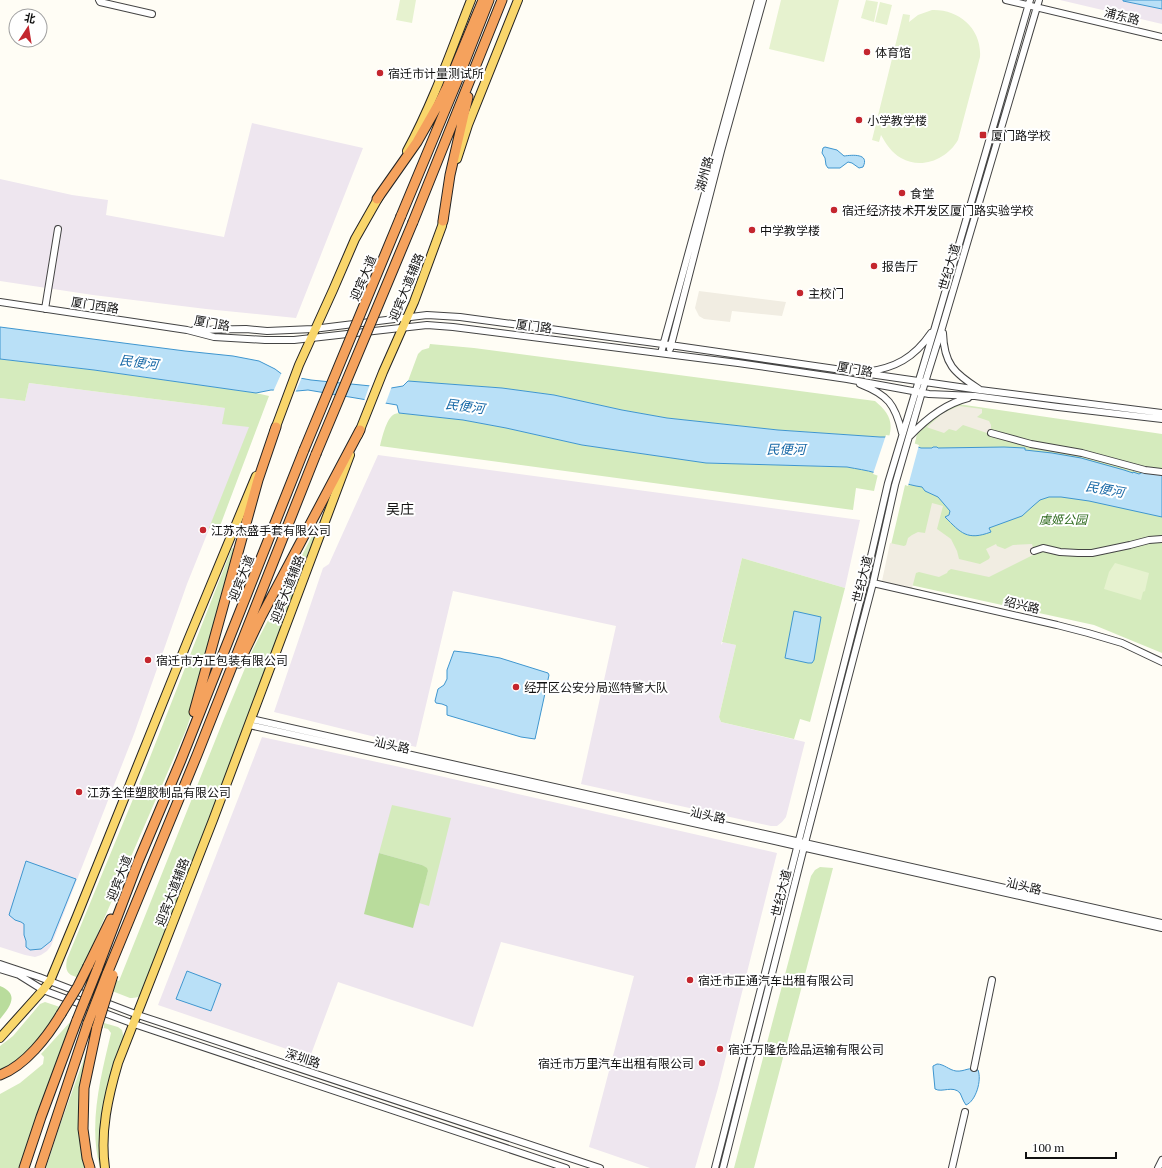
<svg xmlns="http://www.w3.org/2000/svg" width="1162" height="1168" font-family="'PT Serif','Noto Sans SC',serif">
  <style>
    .industrial { fill: #eee6ef }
    .green { fill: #d5ebbd }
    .forest { fill: #b9dc9c }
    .pitch { fill: #e6f2cf }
    .plaza { fill: #f1ede2 }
    .water { fill: #b9e0f7; stroke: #3f96cf }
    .pier { fill: #fffdf5 }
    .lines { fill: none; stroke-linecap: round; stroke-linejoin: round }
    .minor-casing { stroke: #444; stroke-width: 8 }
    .major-casing { stroke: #222; stroke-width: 10 }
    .highway-casing { stroke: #222; stroke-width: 11 }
    .minor { stroke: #fff; stroke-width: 6 }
    .major { stroke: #f9d66b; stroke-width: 8 }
    .highway { stroke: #f5a25d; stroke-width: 9 }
    .highway-bridge-casing { stroke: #222; stroke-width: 11; stroke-linecap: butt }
    .highway-bridge { stroke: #f5a25d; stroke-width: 9 }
    .poi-dot { fill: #c4262e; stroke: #fff; stroke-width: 1.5 }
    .labels { text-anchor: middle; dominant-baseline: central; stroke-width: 4; stroke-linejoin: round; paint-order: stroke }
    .street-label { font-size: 12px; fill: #111; stroke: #fff }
    .poi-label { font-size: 12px; fill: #111; stroke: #fff; text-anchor: start }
    .park-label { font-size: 12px; font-style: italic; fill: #2f6b1f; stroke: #fff }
    .water-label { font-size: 13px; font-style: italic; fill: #1768a6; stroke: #fff }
    .quarter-label { font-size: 14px; fill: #111; stroke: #fff }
  </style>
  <rect width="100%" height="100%" fill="#fffdf5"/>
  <path class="industrial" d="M1060 0H1162V24Z
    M252 123 363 148 296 318 206 309 93 295 0 281V179L72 195 108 200 106 215 224 237Z
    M29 383 225 408 250 427 187 584 134 734 51 946 47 951 41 955 35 957 25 955 0 947V398L25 401Z
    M378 455 860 520 845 588 742 558 721 645 723 642 736 645 719 717 721 722 805 742 786 817 782 822 777 826H771L581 784 616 626 453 591 416 747 274 712 323 568 329 564Z
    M262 737 400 767 777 853 718 1088 695 1168H650L589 1147 634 976 501 942 473 1027 338 982 310 1057 158 1005Z"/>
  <path class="green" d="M430 344 474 348 875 401C887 411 894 420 889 437H880L778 430 667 418 622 410 554 395 502 388 408 381 418 354 422 350 429 348Z
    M0 359 94 370 256 393 269 396 220 526 217 530 213 531 209 528 249 427 222 424 225 408 29 383 25 401 0 398Z
    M958 404 1162 434V653L1094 625 883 579 917 434 942 412Z
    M399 413 463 420 506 428 582 445 706 463 847 467 861 469 878 474 874 491 856 488 853 510 380 446C382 438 386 420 393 415 394 414 397 413 399 413Z
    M334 494 144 992C140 997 136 998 130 998L71 975C65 971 66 965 67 959L145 770 232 548 237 550 195 704 186 730 84 965 119 981 225 716 253 649Z
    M742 558 845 588 810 722 800 719 794 739 721 722 719 717 736 645 722 642Z
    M392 805 451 818 429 906 419 903 428 871 422 865 379 853Z
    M820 867 833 868 754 1168H734L811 876 815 870Z
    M45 1002 63 1008 22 1059 0 1073V1046L13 1036 40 1004Z
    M72 1020 21 1168H0V1094L20 1083 43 1064 44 1057 41 1054Z
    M104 1023 118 1027 122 1030 124 1039 107 1092 102 1168H100C88 1124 101 1076 111 1033L108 1029 104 1028Z
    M90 1042 80 1123 85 1168H46L59 1128Z"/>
  <path class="forest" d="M379 853 422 865 427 868 428 871 413 928 364 914Z
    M0 986C20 994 10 1007 0 1019Z"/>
  <path class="pitch" d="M400 0H416L412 23 396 20Z
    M781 0H839L824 62 769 49Z
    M866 0 878 2 874 22 861 18Z
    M880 2 892 5 887 25 875 22Z
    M932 10C959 9 982 29 980 57L958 140C947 159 922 170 901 158 892 153 886 144 881 135L879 142 872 140 903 14 910 15 909 22 918 15Z
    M1115 563 1149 573 1145 591 1143 592 1141 600 1104 589 1109 572Z"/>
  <path class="plaza" d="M699 291 786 302 782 316 732 311 730 322 704 319 699 316 695 308Z
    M959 406 982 409V413L977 417 989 421 991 425V433L990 434 963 425 956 431 949 429 944 433 929 428 927 427 943 413Z
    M932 503 943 506 937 529 951 539 957 551 959 559 980 564 989 559 990 557 986 549 996 544 997 546 1005 549 1013 545 1032 544 1035 554 989 577 951 569 948 571 947 573 939 577 919 572 916 573 911 592 884 586 882 581 890 543 904 546 906 545 908 538 912 535 918 532 925 533Z"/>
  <path class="water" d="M1123 0H1162V9L1123 1Z
    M825 147 837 150 844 156C852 155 870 153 863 167L859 168 852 163 848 162 840 168H828L826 165 825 158 822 153 823 148Z
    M0 327 185 351 233 356 259 361 275 369 283 375 311 380 391 388 403 386 408 381 502 388 554 395 622 410 667 418 778 430 880 437H889L921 448H932L933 447H937L938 448 1004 447 1025 448V450L1052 453 1081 458 1124 470 1133 473V472L1139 474 1143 472 1162 475V517L1089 501 1061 497H1049L1040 500 1033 506 1022 516 989 528 991 532C967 541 961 533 945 517L949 515 950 511 938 497 925 491 922 487C906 485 891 478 876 473 866 470 857 469 847 467L706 463 582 445 506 428 463 420 399 413 397 405 308 390 297 391 271 390 256 393 94 370 0 359Z
    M794 611 821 617 814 660 812 663H808L785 658Z
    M454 651 471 653 500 658 548 673 549 675 535 739 521 737 447 715V706L442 704 436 703 435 701 438 689 444 685 447 679V670Z
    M26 861 76 879 51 941 41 949 30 950 26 947V941L24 935V924L21 922 15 920 9 915Z
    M187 971 221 984 211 1011 176 999Z
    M937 1064C944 1064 949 1070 956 1071 965 1072 969 1066 978 1070 982 1080 976 1101 966 1105 963 1101 962 1097 960 1093 953 1085 942 1093 935 1089L933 1068V1066Z"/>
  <path class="pier" d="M282 372 284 373 302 377 295 393 273 392Z
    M370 384 392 386 385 405 364 401Z
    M886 435 893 436 919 445 908 486 873 474Z"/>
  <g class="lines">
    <defs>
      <path id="minor" d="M99 0 100 2 152 14
        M1006 0 1162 37
        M0 302 187 330 214 337 265 340H294L427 325 453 327 738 363 847 379 929 394 975 396 1058 407 1162 419
        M45 309 58 229
        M194 330 246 329 267 331 313 329 427 315 460 317 670 345 980 390 1162 413
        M943 333C944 364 954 373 979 389
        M670 349 721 151 763 0
        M661 353 758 0
        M866 372C895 368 914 358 931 333
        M860 384C888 395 895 404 902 433
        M991 433 1031 444 1082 453 1145 470 1162 472
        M910 436C926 419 944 404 968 398
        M1034 551 1043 548 1060 552 1078 553H1092L1130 545 1149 540 1162 539
        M873 583 1057 625 1088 633 1122 643 1162 662
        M251 719 1162 923
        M249 725 788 844 1162 928
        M0 964 39 977 138 1015 600 1168
        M0 969 19 975 43 990 134 1024 566 1168
        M974 1068 992 980
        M715 1168 865 582 888 483 935 327 1030 0
        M723 1168 805 843 873 583 895 485 922 392 942 328 1039 0
        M952 1168 965 1112
        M1158 1168 1162 1160"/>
      <path id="major" d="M407 151C433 103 451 51 471 0
        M457 159 468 125 518 0
        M274 432 299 365 333 290 355 239 380 195
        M358 435 383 372 414 302 442 226 444 215
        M0 1038 43 990 50 981 77 916 188 640 256 476
        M105 1168C100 1132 108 1097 118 1063L213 820 350 455"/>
      <path id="highway" d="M377 199 417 142 438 105 447 87 483 0
        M401 216 456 84 489 0
        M443 221 450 175 468 97
        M413 222 502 0
        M239 663 261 617 360 430
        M194 712 258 480 276 427
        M88 966 111 919
        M97 970 138 862 181 760 304 450
        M107 974 197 755 316 454
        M0 1075C25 1066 48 1036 61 1014
        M24 1168 41 1117 77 1020
        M40 1168 88 1023
        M90 1168 87 1158 83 1129 84 1088 97 1027"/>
    </defs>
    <use href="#minor" class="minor-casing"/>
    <use href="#major" class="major-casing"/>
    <use href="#highway" class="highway-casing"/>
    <use href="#minor" class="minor"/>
    <use href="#major" class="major"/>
    <use href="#highway" class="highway"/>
    <defs>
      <path id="highway-bridge" d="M304 450 401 216
        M316 454 413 222
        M61 1014 78 986 88 966
        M77 1020 97 970
        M88 1023 107 974
        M97 1027 113 975"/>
    </defs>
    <use href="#highway-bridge" class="highway-bridge-casing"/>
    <use href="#highway-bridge" class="highway-bridge"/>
  </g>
  <g class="poi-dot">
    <circle cx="867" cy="52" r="4"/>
    <circle cx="380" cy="73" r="4"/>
    <circle cx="859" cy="120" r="4"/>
    <rect x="979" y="131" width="8" height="8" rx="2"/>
    <circle cx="902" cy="193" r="4"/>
    <circle cx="834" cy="210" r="4"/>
    <circle cx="752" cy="230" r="4"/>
    <circle cx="874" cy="266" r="4"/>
    <circle cx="800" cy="293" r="4"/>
    <circle cx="203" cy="530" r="4"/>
    <circle cx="148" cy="660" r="4"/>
    <circle cx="516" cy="687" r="4"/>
    <circle cx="79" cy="792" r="4"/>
    <circle cx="690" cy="980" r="4"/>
    <circle cx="720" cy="1049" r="4"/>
    <circle cx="702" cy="1063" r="4"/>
  </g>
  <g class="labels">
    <g class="street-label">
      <text transform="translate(1122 16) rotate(14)">浦东路</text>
      <text transform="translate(704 174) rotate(-75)">湖州路</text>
      <text transform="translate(949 267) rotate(-74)">世纪大道</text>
      <text transform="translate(363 278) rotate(-67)">迎宾大道</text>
      <text transform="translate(406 287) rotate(-68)">迎宾大道辅路</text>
      <text transform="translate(95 305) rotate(9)">厦门西路</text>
      <text transform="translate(212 323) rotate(10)">厦门路</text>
      <text transform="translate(534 326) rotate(7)">厦门路</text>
      <text transform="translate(855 369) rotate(10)">厦门路</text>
      <text transform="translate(241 578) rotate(-68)">迎宾大道</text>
      <text transform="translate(862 579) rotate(-76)">世纪大道</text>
      <text transform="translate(287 589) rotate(-69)">迎宾大道辅路</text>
      <text transform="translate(1022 605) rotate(13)">绍兴路</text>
      <text transform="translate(392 745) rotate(12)">汕头路</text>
      <text transform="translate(708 815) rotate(12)">汕头路</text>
      <text transform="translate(119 878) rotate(-69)">迎宾大道</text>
      <text transform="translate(1024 886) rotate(13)">汕头路</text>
      <text transform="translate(172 892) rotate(-69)">迎宾大道辅路</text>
      <text transform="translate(781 893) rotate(-76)">世纪大道</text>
      <text transform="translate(303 1058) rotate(18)">深圳路</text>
    </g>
    <g class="poi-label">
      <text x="875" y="52">体育馆</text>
      <text x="388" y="73">宿迁市计量测试所</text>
      <text x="867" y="120">小学教学楼</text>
      <text x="991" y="135">厦门路学校</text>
      <text x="910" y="193">食堂</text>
      <text x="842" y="210">宿迁经济技术开发区厦门路实验学校</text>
      <text x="760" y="230">中学教学楼</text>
      <text x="882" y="266">报告厅</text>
      <text x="808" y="293">主校门</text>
      <text x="211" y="530">江苏杰盛手套有限公司</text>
      <text x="156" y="660">宿迁市方正包装有限公司</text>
      <text x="524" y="687">经开区公安分局巡特警大队</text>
      <text x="87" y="792">江苏全佳塑胶制品有限公司</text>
      <text x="698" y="980">宿迁市正通汽车出租有限公司</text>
      <text x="728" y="1049">宿迁万隆危险品运输有限公司</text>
      <text x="694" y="1063" text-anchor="end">宿迁市万里汽车出租有限公司</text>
    </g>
    <g class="park-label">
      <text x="1063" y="519">虞姬公园</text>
    </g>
    <g class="water-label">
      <text transform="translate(139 362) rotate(7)">民便河</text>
      <text transform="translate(465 406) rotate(8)">民便河</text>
      <text x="786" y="449">民便河</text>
      <text transform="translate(1105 489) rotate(10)">民便河</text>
    </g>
    <g class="quarter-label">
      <text x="400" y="508">吴庄</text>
    </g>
  </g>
  <g transform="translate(28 28) rotate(12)"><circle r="19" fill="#ffffff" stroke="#a0a0a0"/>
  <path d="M0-3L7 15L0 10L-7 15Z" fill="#c4262e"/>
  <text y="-6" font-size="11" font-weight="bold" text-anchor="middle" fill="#111111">北</text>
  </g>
  <path d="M1026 1152v6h90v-6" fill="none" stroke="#111111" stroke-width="2"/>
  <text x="1032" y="1152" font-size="12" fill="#111111" stroke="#ffffff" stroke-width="3" paint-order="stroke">100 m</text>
</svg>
